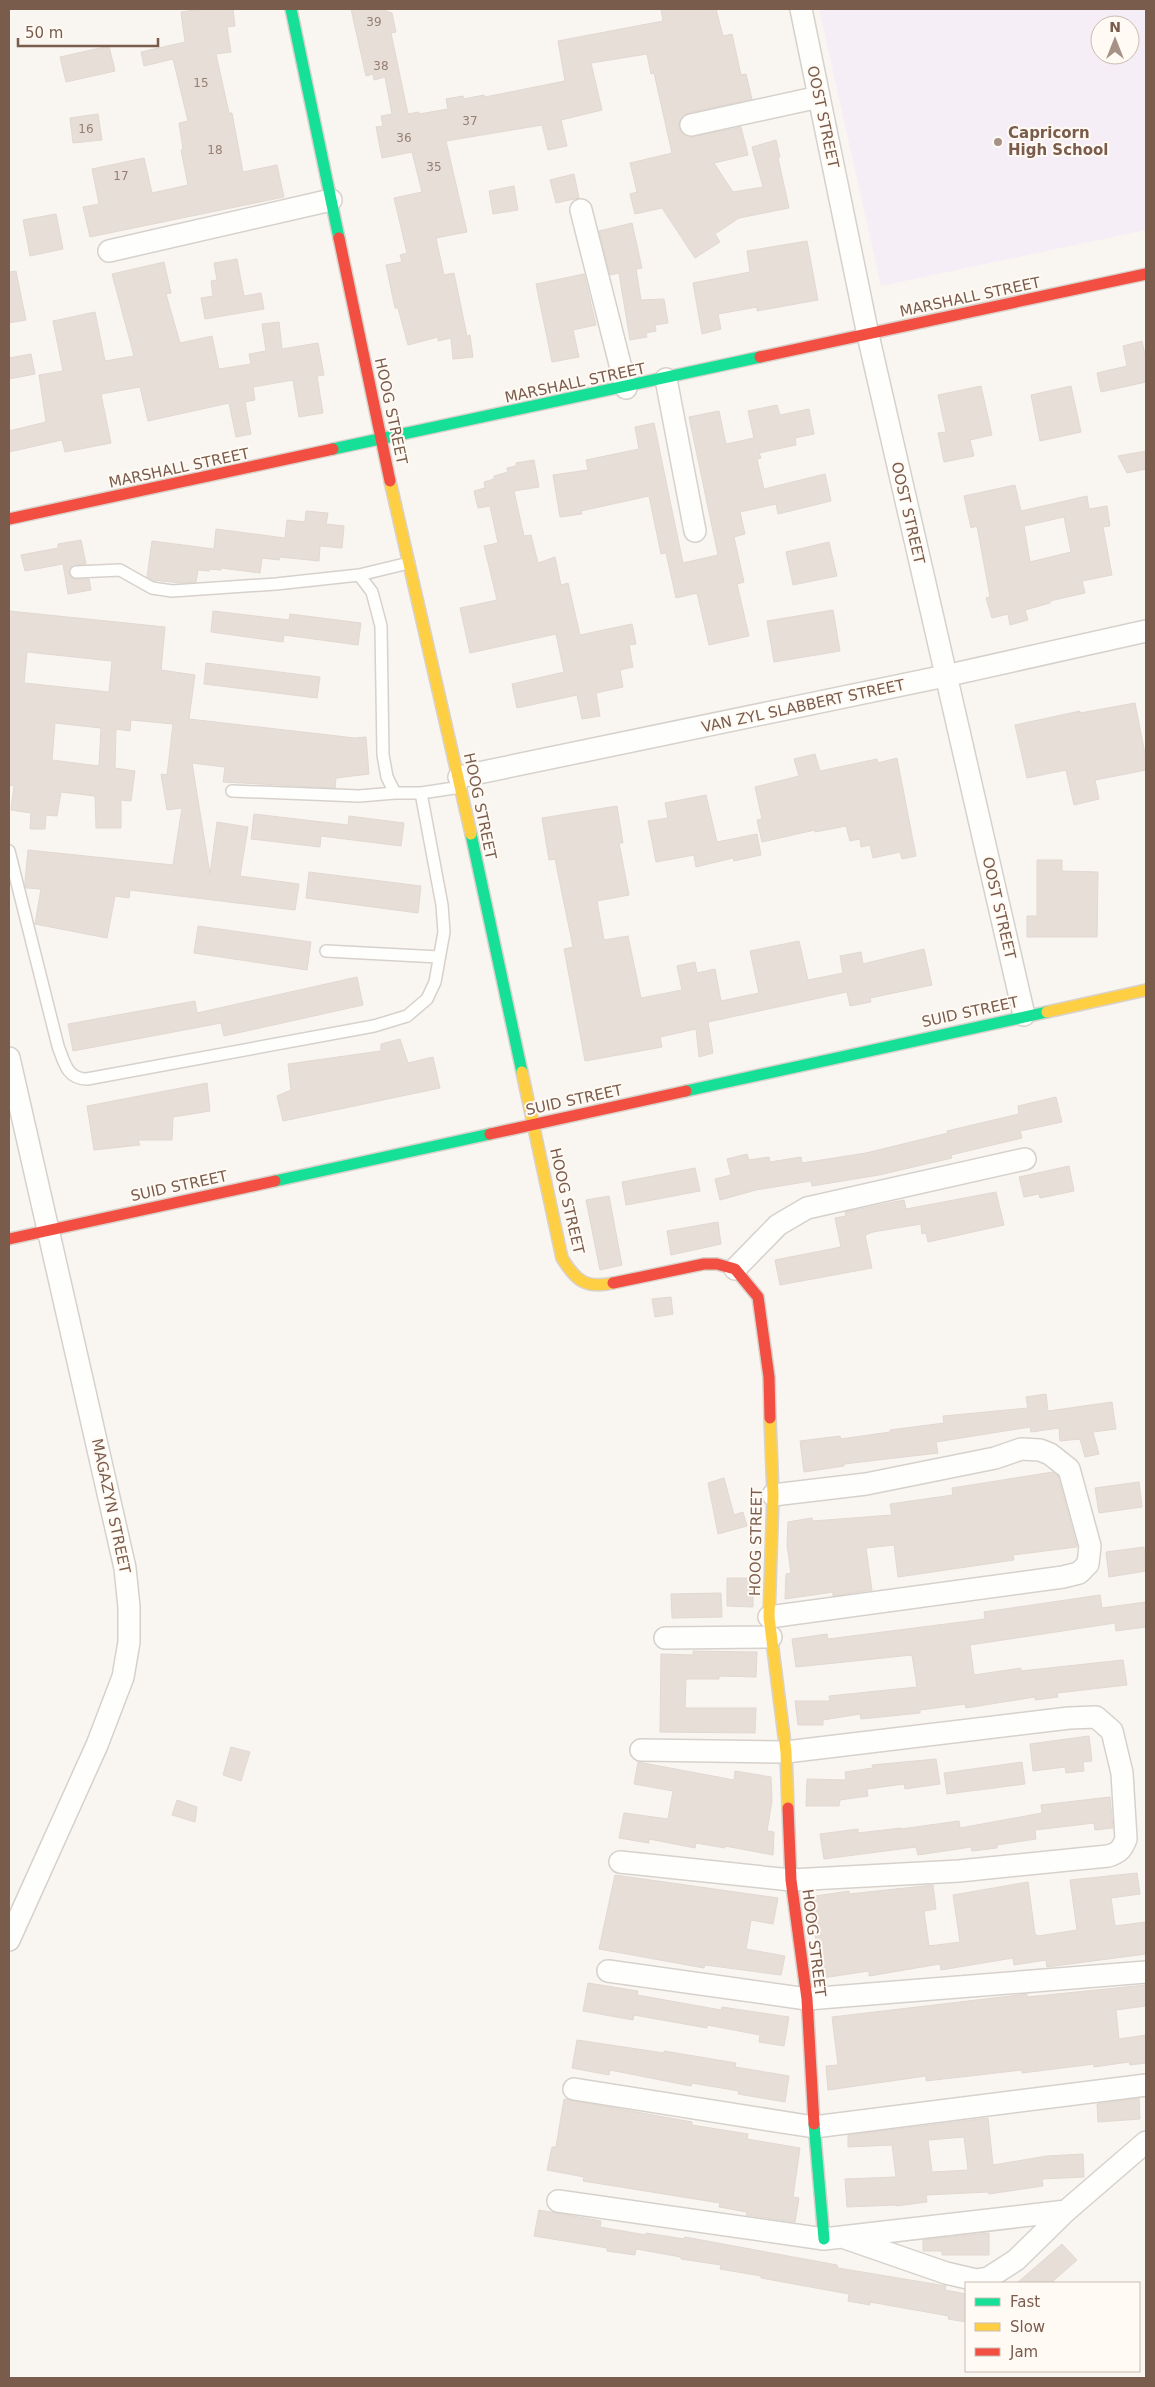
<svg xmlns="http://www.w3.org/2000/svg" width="1155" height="2387" font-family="'DejaVu Sans',sans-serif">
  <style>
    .education { fill: #f6eef6; fill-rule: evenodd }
    .building { fill: #e6ded7; stroke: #e2d8d2; fill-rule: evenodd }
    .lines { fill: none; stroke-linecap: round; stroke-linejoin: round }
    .lane-casing { stroke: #d7d1cb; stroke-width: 14 }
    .street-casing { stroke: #d7d1cb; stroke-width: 24 }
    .fast-casing { stroke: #d9d2cb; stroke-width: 14 }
    .slow-casing { stroke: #d9d2cb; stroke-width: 14 }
    .jam-casing { stroke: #d9d2cb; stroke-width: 14 }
    .lane { stroke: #fefefd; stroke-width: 11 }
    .street { stroke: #fefefd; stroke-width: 21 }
    .fast { stroke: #16e098; stroke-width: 11 }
    .slow { stroke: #ffcf43; stroke-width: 11 }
    .jam { stroke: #f24e42; stroke-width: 11 }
    .poi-dot { fill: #a69286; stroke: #fffaf3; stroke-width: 2 }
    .labels { text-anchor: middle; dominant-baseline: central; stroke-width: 4; stroke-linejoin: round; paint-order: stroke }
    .number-label { font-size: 12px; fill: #977e72 }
    .street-label { font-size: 15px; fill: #7a5c4d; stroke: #fffaf3 }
    .poi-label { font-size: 15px; font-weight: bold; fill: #7a5c4d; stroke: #fffaf3; text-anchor: start }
  </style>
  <rect width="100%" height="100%" fill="#f9f5f0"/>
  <path class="education" d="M819 9H1146V230L881 286ZM1100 25H1130V55H1100Z"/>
  <path class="building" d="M202 9H233L235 26 227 27 231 52 216 54 229 113H232L243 172 277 165 284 197 90 237 83 207 99 204 92 169 144 158 152 193 188 185 181 150 183 149 179 123 188 121 173 59 144 66 141 52 185 42 181 12Z
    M351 9H385L386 11 392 13 396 32 391 33 408 114 419 112V114L448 109 446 99 463 96 464 99 484 95 485 97 565 81 558 41 663 21 661 9H716L723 36 732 34 741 75 746 74 752 99 688 113 679 121V128L687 137H693L741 127 748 155 714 163 733 192 763 187 752 147 776 140 780 157 778 158 789 208 739 218 715 234 720 242 695 258 662 208 635 214 630 194 637 192 630 163 672 153 654 73 651 74 647 54 591 63 602 110 561 120 567 146 548 150 542 125 446 141 467 232 436 238 444 275 454 273 467 336 470 335 473 357 453 359 451 338 438 341V337L408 345 398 308H395L386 265 402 262 400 255 407 253 394 198 422 192 412 152 382 158 376 127 383 126 381 116 392 114 385 77 374 80 373 74 366 76Z
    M109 46 115 71 66 82 60 57Z
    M98 114 102 140 73 143 70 118Z
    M574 174 579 198 556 203 550 180Z
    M514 186 518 210 493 214 489 191Z
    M56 214 63 249 30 256 23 220Z
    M632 223 642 268 636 269 641 300 664 299 668 323 655 325 656 331 646 333 647 337 630 340 619 273 610 275 599 231Z
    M807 241 818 300 757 311V307L718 314 721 329 702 334 693 283 750 272 747 251Z
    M237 259 244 296 261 293 264 309 205 319 201 298 213 296 211 281 217 280 214 263Z
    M164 262 171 293 166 294 180 343 212 336 219 369 251 364 249 354 266 351 262 324 279 322 282 349 318 343 324 375 317 376 323 413 299 417 293 380 253 387 255 400 245 402 251 434 236 437 229 403 148 421 140 387 101 394 111 443 65 452 62 440 9 452V431L46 422 39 375 63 371 53 321 95 312 105 361 134 356 112 274Z
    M16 271 26 320 9 323V272Z
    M584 274 596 325 573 330 579 357 552 362 536 284Z
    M1142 341 1146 359V382L1101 392 1097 373 1127 366 1123 346Z
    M31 354 35 374 9 379V358Z
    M981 386 992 435 970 440 974 456 944 462 938 433 946 432 938 395Z
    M1071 386 1081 432 1040 441 1031 395Z
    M777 405 780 415 809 409 814 434 795 438 796 445 759 453 761 458 757 459 764 489 825 474 831 501 778 514 776 504 740 512 745 534 734 537 744 582 737 584 749 636 709 645 697 593 676 598 666 553 661 554 649 496 581 511 582 514 560 517 553 475 588 470 586 460 639 449 635 427 654 423 683 563 718 555 689 417 719 411 726 444 754 438 748 411Z
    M1146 451V469L1127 473 1118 456Z
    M534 460 539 487 514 491 524 536 531 535 538 563 555 557 561 585 568 583 580 635 632 624 636 644 629 645 633 667 620 670 623 687 596 693 600 716 582 719 577 695 517 708 512 684 564 672 556 634 470 653 460 608 497 600 484 546 498 543 490 506 478 508 474 491 485 488 484 482 494 479V476L508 472 507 468 516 466V463Z
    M1015 485 1021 511 1087 496 1089 509 1107 506 1110 526 1103 527 1112 575 1082 581 1085 593 1050 601V603L1025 610 1028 620 1010 625 1008 614 992 618 986 598 990 597 977 526 971 528 964 496ZM1064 517 1071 552 1030 562 1024 526Z
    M306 511 328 513 326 524 344 526 342 548 320 546 319 561 280 557 279 560 262 558 260 573 221 568V570L210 569 209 571 198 570 196 582 180 583 152 580 147 577 152 541 214 549 216 529 285 538 287 520 305 522Z
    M81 540 86 564 72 565 69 573 73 579H89L91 590 68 594 63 564 25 571 21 555 58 548V544Z
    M829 542 837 576 793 585 786 552Z
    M833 610 840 651 774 662 767 621Z
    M9 611 165 627 161 670 195 675 189 719 355 738 366 737 369 774 336 778 335 788 223 782 225 767 192 763 210 874 217 822 248 827 240 876 299 884 295 910 130 890 129 898 115 896 107 938 35 924 41 889 26 888 25 882 28 850 173 865 182 808 167 810 161 774 167 775 173 724 131 720 130 731 116 729 115 768 135 771 131 801 121 800V828H96L95 796 61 792 57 816 46 815 45 829H30L31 813 11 810 14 786 9 785ZM27 652 112 661 109 692 24 683ZM55 723 101 728 99 766 52 760Z
    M213 611 289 620 290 614 361 623 358 645 284 635 283 642 211 632Z
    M206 663 320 677 317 698 204 684Z
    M1135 703 1146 759V770L1095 780 1099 799 1074 805 1066 770 1027 778 1015 725 1080 711V713Z
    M815 754 820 771 877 759 878 763 897 758 916 856 902 859 900 852 873 858 870 845 861 847 860 839 850 841 846 826 815 832V830L762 842 757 820 762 819 755 787 799 776 794 759Z
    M706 795 717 842 757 834 761 855 734 861 733 858 696 867 694 855 656 862 648 821 668 818 665 803Z
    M617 806 623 843H619L629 895 597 901 604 940 628 936 641 998 682 990 677 966 695 962 697 973 715 969 721 1001 759 993 750 951 799 941 808 980 843 973 840 956 861 952 863 964 924 949 932 985 870 998 871 1002 850 1006 847 992 708 1022 713 1053 699 1057 696 1029 660 1037 662 1047 585 1061 564 949 573 947 555 859 549 860 542 818Z
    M254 814 348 825 349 816 404 823 401 846 321 836 320 847 251 839Z
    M1037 860H1062V871L1098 872 1097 937H1027V916H1037Z
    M309 872 421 886 418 913 306 898Z
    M198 926 311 942 307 970 194 953Z
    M357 977 363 1005 224 1036 221 1023 73 1051 68 1024 195 1001 197 1013Z
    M400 1039 408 1063 433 1057 440 1088 283 1121 277 1096 291 1090 288 1064 381 1051V1044Z
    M207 1083 210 1111 173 1117 172 1140H138L140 1145 94 1150 87 1106Z
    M1056 1097 1062 1122 1020 1131 1022 1138 951 1155 952 1158 879 1175 812 1186 811 1181 756 1190 720 1200 715 1179 731 1175 727 1159 747 1154 749 1160 769 1157 770 1162 801 1157 802 1163 866 1153 948 1133 947 1131 1019 1114 1018 1106Z
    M1069 1166 1074 1191 1040 1198 1039 1194 1024 1197 1019 1177Z
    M695 1168 700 1191 626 1205 622 1182Z
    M996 1192 1004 1225 928 1242 926 1233 922 1234 921 1224 873 1232 865 1235 872 1268 780 1285 775 1260 841 1247 835 1218 846 1216 845 1212 904 1200 906 1209Z
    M609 1196 622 1265 600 1270 586 1200Z
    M718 1222 721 1244 671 1255 667 1231Z
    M671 1297 673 1314 655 1317 652 1299Z
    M1046 1394 1048 1411 1112 1402 1116 1429 1093 1432 1099 1454 1085 1457 1080 1439 1060 1441 1059 1428 1031 1432 1030 1427 936 1442 938 1453 844 1464V1466L804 1472 800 1441 840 1436 841 1439 890 1432V1430L944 1423 943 1416 1028 1408 1026 1397Z
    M1053 1472 1058 1476 1077 1547 1013 1555 1014 1560 898 1577 894 1545 866 1548 872 1590 833 1596V1592L785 1599 786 1574 791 1573 787 1545 788 1522 812 1518 813 1521 892 1515 890 1504 953 1495 952 1488Z
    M724 1478 734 1515 743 1512 747 1526 718 1534 708 1483Z
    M1139 1482 1142 1507 1099 1513 1095 1488Z
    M1144 1547 1146 1571 1109 1577 1106 1552Z
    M727 1578H753V1607L727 1606Z
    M721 1593 722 1617 672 1618 671 1594Z
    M1100 1595 1102 1608 1146 1602V1627L1116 1631 1115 1623 970 1645 974 1675 1021 1668V1671L1123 1660 1127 1685 1057 1693 1058 1697 1035 1700V1697L966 1708 965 1704 920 1710V1713L861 1719 860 1714 823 1720V1725H798L795 1701H830L829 1696 917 1687 912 1655 796 1667 792 1639 827 1634 828 1639 985 1619 984 1612Z
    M693 1651 757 1652 756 1677 719 1676V1679H686L685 1708H756L755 1733 660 1732 661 1654 693 1655Z
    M1089 1736 1092 1761 1083 1762 1084 1771 1066 1773 1065 1767 1033 1771 1030 1744Z
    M231 1747 250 1752 241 1781 223 1775Z
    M936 1759 940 1784 905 1789 904 1784 867 1789 868 1796 840 1800 839 1806H806L807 1779 846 1780 845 1772 873 1768 872 1765Z
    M638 1762 734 1780 735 1771 771 1777 772 1801 767 1831 774 1832 773 1855 725 1846V1848L696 1843 695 1848 649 1839V1843L619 1838 624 1813 668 1819 673 1791 634 1784Z
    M1022 1762 1025 1784 947 1794 944 1773Z
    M1110 1797 1113 1828 1095 1830 1094 1823 1035 1830 1036 1839 997 1845V1848L972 1851 971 1847 918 1855 916 1847 824 1859 820 1834 858 1829V1833L901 1828V1829L959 1821 960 1828 1042 1813 1041 1805Z
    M177 1800 197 1807 195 1822 172 1815Z
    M1137 1873 1140 1894 1111 1898 1115 1926 1146 1922V1954L1047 1967 1046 1960 1014 1965 1013 1958 941 1970 940 1964 869 1976V1971L822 1978 809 1897 849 1891V1894L933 1885 936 1909 924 1911 929 1946 960 1942 953 1895 1028 1882 1035 1934 1038 1936 1077 1930 1070 1880Z
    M615 1875 778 1898 773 1924 751 1920 746 1949 785 1956 781 1975 705 1965 704 1968 599 1949Z
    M588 1983 638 1991 637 1995 721 2010 722 2007 789 2017 784 2046 759 2042 760 2035 707 2025V2028L634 2015 633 2020 583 2011Z
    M1146 1985V2006L1116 2010 1119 2039 1146 2035V2063L1130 2065 1129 2062 1094 2067V2064L1022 2073V2070L926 2081V2076L828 2090 826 2066 838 2065 832 2017 1019 1995 1027 1994V1997Z
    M577 2040 664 2053V2051L736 2063 735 2067 789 2076 785 2102 738 2094 739 2091 692 2083 691 2086 610 2070 609 2075 572 2068Z
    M1139 2098 1140 2119 1098 2122 1097 2104Z
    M564 2099 692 2122V2125L748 2134 747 2139 800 2148 793 2197 799 2198 795 2222 746 2215 747 2212 719 2207 720 2203 583 2181 584 2177 547 2170 552 2147H556Z
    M988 2118 993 2165 1047 2156 1083 2154 1084 2177 1042 2179 1043 2186 989 2194 988 2192 926 2195 927 2202 896 2206V2205L847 2207 845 2179 896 2177 892 2145 848 2147V2135ZM964 2137 968 2170 932 2172 928 2140Z
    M539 2210 601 2221 600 2227 646 2235V2233L684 2239 685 2237 837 2265 838 2268 946 2286 945 2290 966 2294V2322L948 2319 949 2316 870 2302V2305L848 2301 849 2294 761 2278V2276L720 2269 721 2265 681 2259V2257L636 2249 635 2255 607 2251V2248L534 2236Z
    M989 2233V2255H942V2251H923V2240Z
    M1062 2244 1077 2260 1051 2283H1017Z"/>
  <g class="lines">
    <defs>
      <path id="lane" d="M409 563 359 575 372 592 381 626 383 755 387 777 395 793H421L461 787
        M76 572 120 570 152 588 172 591 276 584 359 575
        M232 791 359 796 395 793
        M9 851 58 1046C64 1062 67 1079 87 1079L374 1026 407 1016 427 999 435 982 444 932 442 905 421 793
        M326 951 439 957"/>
      <path id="street" d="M801 9 868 335 1024 1015
        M691 125 819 97
        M581 210 626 388
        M109 251 331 200
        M666 379 695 531
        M459 777 945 676 1146 631
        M9 1058 125 1568 129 1607V1642L123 1677 97 1745 9 1940
        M735 1269 778 1225 807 1208 1025 1159
        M769 1617 1063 1577 1079 1573 1088 1564 1090 1546 1069 1469 1050 1454 1040 1450 1021 1449 995 1458 866 1484 773 1495
        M665 1638 771 1637
        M620 1862 791 1880 959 1871 1108 1856C1119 1853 1122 1849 1126 1839L1122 1773 1112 1731 1096 1717 1069 1718 786 1752 641 1750
        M608 1971 807 1999 1146 1972
        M574 2089 814 2127 1146 2085
        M558 2201 824 2239 1066 2211
        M845 2238 946 2273 976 2280 988 2278 1016 2260 1066 2211 1146 2142"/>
      <path id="fast" d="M291 9 339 238
        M333 449 760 357
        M471 834 522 1072
        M686 1091 1047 1012
        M275 1181 490 1134
        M814 2124 824 2239"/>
      <path id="slow" d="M390 481 471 834
        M1047 1012 1146 990
        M522 1072 562 1258C576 1281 586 1289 613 1283
        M770 1418 773 1495 769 1617 786 1752 788 1808"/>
      <path id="jam" d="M339 238 390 481
        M760 357 1146 274
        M9 519 333 449
        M490 1134 686 1091
        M9 1239 275 1181
        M613 1283 704 1264H717L735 1269 758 1297 769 1377 770 1418
        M788 1808 791 1880 807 1999 814 2124"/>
    </defs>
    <use href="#lane" class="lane-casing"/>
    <use href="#street" class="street-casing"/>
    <use href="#fast" class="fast-casing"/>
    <use href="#slow" class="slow-casing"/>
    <use href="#jam" class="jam-casing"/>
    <use href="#lane" class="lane"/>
    <use href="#street" class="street"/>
    <use href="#fast" class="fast"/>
    <use href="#slow" class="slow"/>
    <use href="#jam" class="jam"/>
  </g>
  <circle class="poi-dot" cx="998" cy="142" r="5"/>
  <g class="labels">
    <g class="number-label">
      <text x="374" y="22">39</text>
      <text x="381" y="66">38</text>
      <text x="201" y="83">15</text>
      <text x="470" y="121">37</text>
      <text x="86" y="129">16</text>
      <text x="404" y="138">36</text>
      <text x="215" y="150">18</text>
      <text x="434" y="167">35</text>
      <text x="121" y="176">17</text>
    </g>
    <g class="street-label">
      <text transform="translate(823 117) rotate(78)">OOST STREET</text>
      <text transform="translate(970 297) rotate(-12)">MARSHALL STREET</text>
      <text transform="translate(575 383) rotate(-12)">MARSHALL STREET</text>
      <text transform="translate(391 411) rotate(78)">HOOG STREET</text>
      <text transform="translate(179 468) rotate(-12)">MARSHALL STREET</text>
      <text transform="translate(908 513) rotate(77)">OOST STREET</text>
      <text transform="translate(803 706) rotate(-12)">VAN ZYL SLABBERT STREET</text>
      <text transform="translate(480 806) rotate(78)">HOOG STREET</text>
      <text transform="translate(999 908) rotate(77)">OOST STREET</text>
      <text transform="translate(970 1012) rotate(-12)">SUID STREET</text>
      <text transform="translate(574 1100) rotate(-12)">SUID STREET</text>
      <text transform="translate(179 1186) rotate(-12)">SUID STREET</text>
      <text transform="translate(567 1201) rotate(77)">HOOG STREET</text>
      <text transform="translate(111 1506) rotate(78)">MAGAZYN STREET</text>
      <text transform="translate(756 1542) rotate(-89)">HOOG STREET</text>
      <text transform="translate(814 1943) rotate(83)">HOOG STREET</text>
    </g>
    <g class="poi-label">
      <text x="1008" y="133">Capricorn<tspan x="1008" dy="17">High School</tspan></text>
    </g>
  </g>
  <rect width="1155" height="2387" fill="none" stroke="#7a5c4d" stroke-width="20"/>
  <rect x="965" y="2282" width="175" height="90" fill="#fffaf3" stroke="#cabbb1"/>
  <rect x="975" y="2298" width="25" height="8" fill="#16e098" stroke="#cabbb1"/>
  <text x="1010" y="2307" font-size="15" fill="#7a5c4d">Fast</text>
  <rect x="975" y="2323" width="25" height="8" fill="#ffcf43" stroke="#cabbb1"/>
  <text x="1010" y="2332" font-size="15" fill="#7a5c4d">Slow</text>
  <rect x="975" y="2348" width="25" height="8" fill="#f24e42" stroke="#cabbb1"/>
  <text x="1010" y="2357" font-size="15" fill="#7a5c4d">Jam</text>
  <g transform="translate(1115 40)"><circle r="24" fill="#fffaf3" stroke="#cabbb1"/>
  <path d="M0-4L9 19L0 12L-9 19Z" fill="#a69286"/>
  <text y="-8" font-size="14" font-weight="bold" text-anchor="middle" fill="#7a5c4d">N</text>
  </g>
  <path d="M18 38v8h140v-8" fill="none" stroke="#7a5c4d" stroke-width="2.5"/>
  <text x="25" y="38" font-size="15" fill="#7a5c4d" stroke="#fffaf3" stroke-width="4" paint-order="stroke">50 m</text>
</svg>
